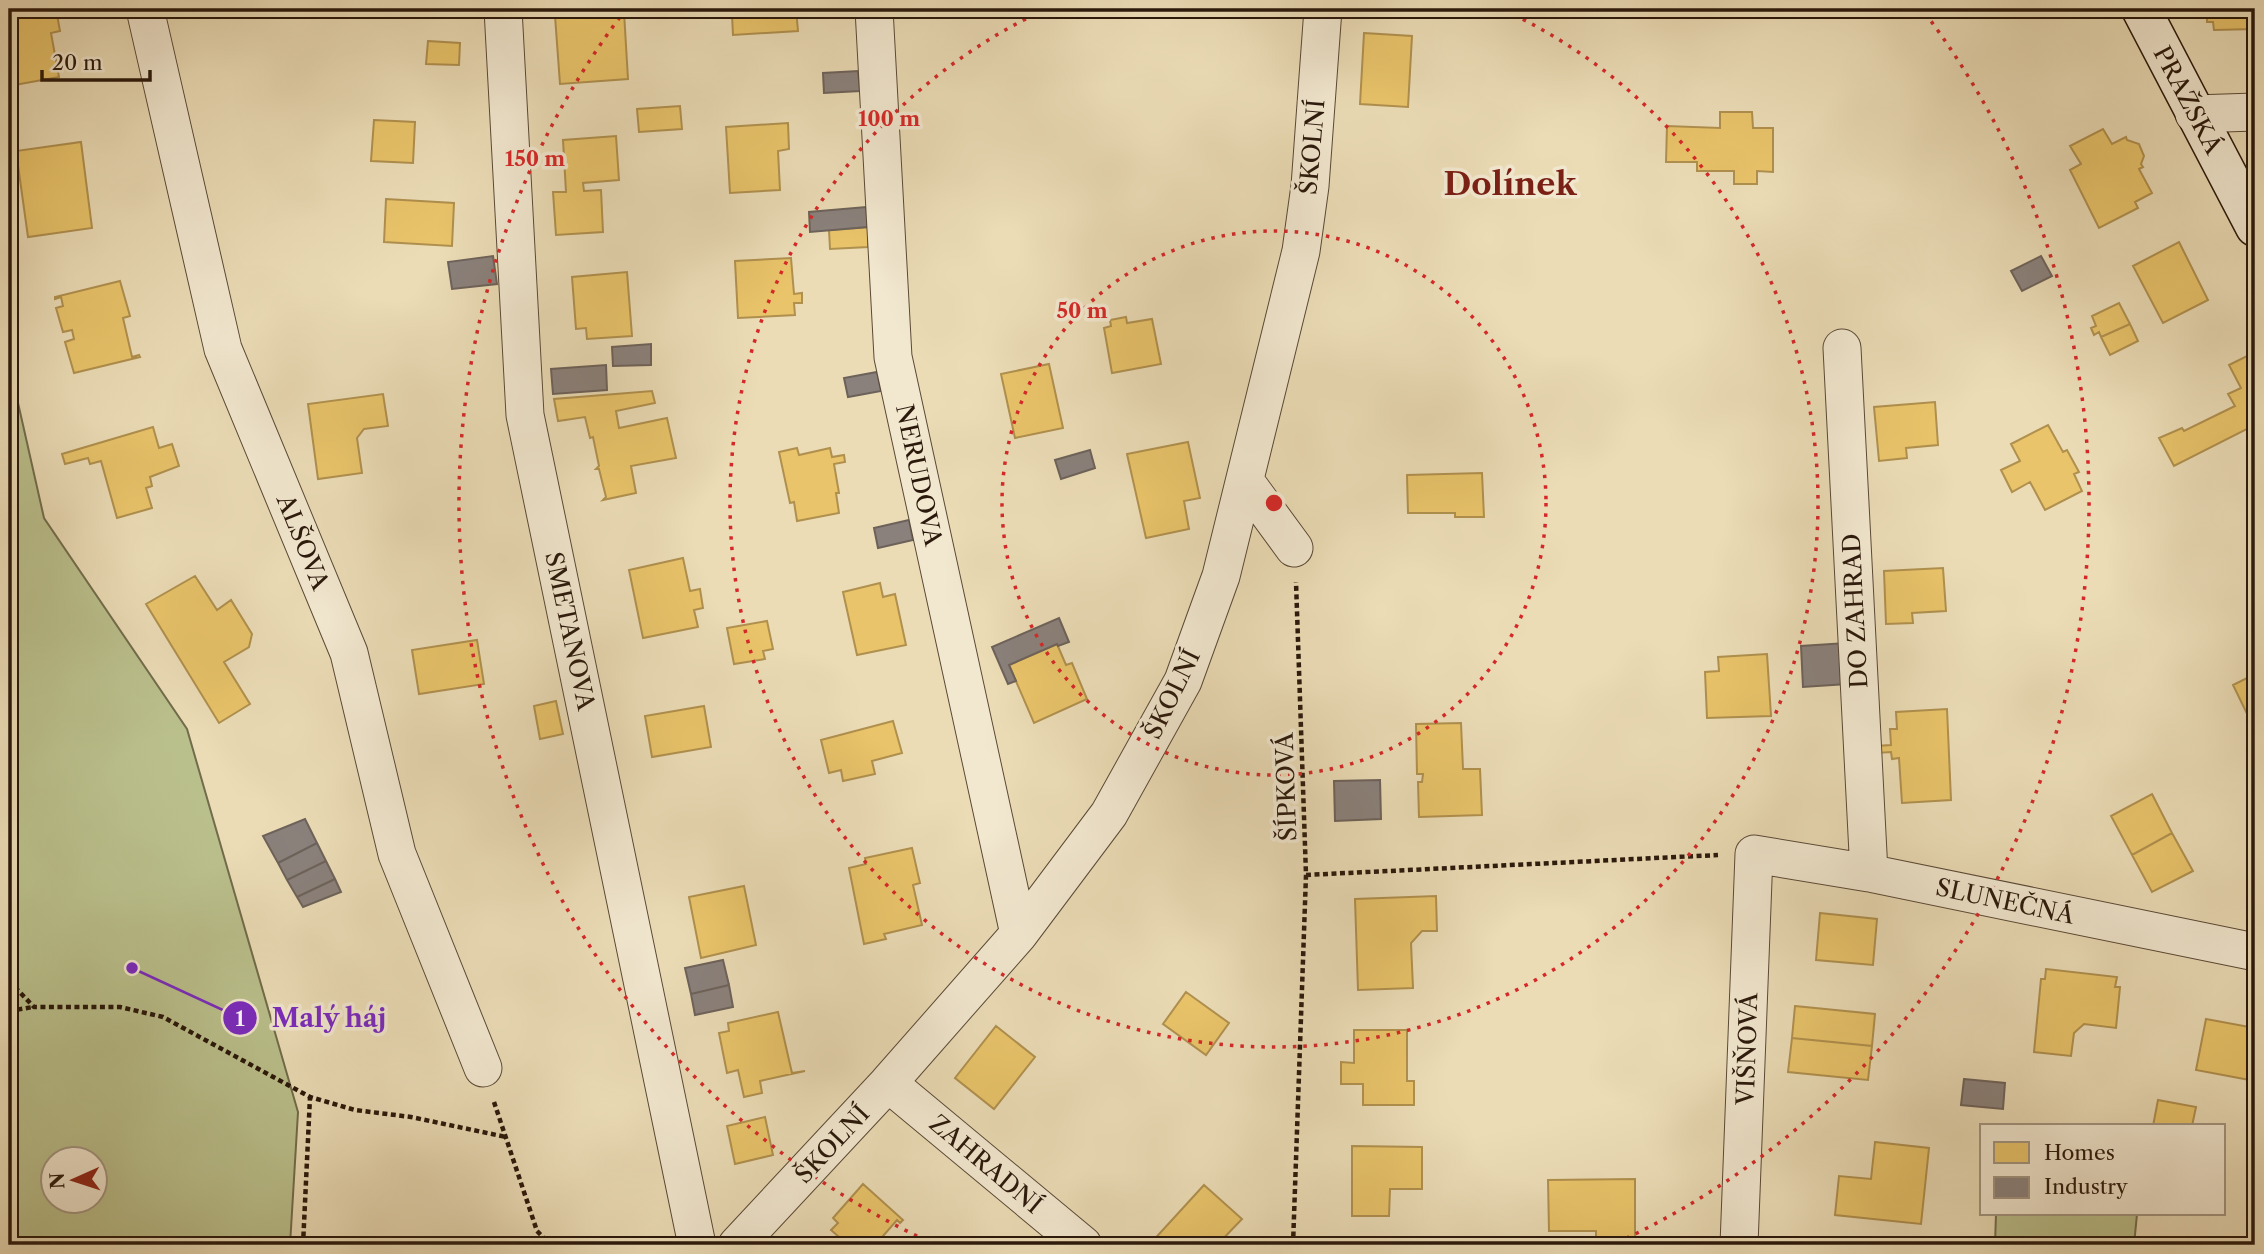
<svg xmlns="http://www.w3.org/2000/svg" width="2264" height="1254" font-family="'Libre Caslon Text',serif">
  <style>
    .green { fill: #bac08c; stroke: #726c4c; stroke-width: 2; fill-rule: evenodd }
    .homes { fill: #e9c46a; stroke: #b0904e; stroke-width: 2 }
    .industry { fill: #8a817c; stroke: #6d625a; stroke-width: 2 }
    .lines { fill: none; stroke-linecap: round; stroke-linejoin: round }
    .street-casing { stroke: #5a4936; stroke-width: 39 }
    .secondary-casing { stroke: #2a180b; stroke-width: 41 }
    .path { stroke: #2a180b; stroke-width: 4.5; stroke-dasharray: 5 3.5; stroke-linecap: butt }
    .street { stroke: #f2e8d0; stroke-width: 37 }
    .secondary { stroke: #f2e8d0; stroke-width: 38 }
    .ring { fill: none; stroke: #d62828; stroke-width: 3.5; stroke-dasharray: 3.5 7 }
    .labels { text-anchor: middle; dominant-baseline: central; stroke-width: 7; stroke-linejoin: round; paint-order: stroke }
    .street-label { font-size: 24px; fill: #2a180b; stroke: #f2e8d0 }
    .district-label { font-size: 32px; font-weight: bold; fill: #7a1f14; stroke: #f2e8d0 }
    .centre { fill: #d62828; stroke: #f2e8d0; stroke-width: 3.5 }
    .ring-label { font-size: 21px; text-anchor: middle; font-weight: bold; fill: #d62828; stroke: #f2e8d0; stroke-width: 7; stroke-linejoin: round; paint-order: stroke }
    .leader { fill: none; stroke: #7b2cbf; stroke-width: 2.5 }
    .callout-dot { fill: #7b2cbf; stroke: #f2e8d0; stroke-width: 2.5 }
    .mark-label { font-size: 21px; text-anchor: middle; font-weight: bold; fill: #fff }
    .callout-label { font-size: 26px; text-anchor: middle; font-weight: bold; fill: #7b2cbf; stroke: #f2e8d0; stroke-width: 7; stroke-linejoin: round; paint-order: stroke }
  </style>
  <rect width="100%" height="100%" fill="#ebdcb6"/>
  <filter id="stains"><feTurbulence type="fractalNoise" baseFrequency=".00286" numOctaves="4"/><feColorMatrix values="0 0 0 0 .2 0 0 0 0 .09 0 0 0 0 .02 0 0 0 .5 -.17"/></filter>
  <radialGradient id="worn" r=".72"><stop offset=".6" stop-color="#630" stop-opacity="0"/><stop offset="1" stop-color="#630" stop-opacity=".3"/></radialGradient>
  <path class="green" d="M9 363 44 518 187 729 298 1112 290 1245H9ZM52 1160H94V1202H52Z
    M1996 1214H2137L2134 1245H1995Z"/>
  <path class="homes" d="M9 9H56L60 31 51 33 59 77 9 86Z
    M726 9H796L798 31 733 35 732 15 726 16Z
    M2207 9H2255V29L2214 30 2213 22H2207Z
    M624 12 628 79 560 84 555 16Z
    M1364 33 1412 36 1408 107 1360 104Z
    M428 41 460 43 459 65 426 64Z
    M680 106 682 129 639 132 637 109Z
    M1720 112H1752L1753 128H1773V172L1757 171V184H1734V171H1697V162H1666L1667 126 1720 128Z
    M374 120 415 122 413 163 371 161Z
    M788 123 789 149 778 151 780 190 730 193 726 127Z
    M2103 129 2112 144 2126 137 2127 140 2139 144 2144 156 2141 164 2143 167 2139 169 2152 193 2135 202 2138 208 2099 228 2070 170 2081 164 2070 146Z
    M616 136 619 180 583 183 584 191 601 190 603 232 556 235 553 192H566L563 140Z
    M81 142 92 228 28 237 16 151Z
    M386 199 454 203 452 246 384 242Z
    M868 227V247L830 249 829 230Z
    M2179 242 2208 300 2163 323 2133 266Z
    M791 258 794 294 802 293V303H794L795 315 738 318 735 261Z
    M627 272 632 336 587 339 586 328 576 329 572 277Z
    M120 281 130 316 123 318 132 357 139 355 140 357 74 373 65 342 74 339 72 330 63 332 56 308 63 306 61 297 55 299V297Z
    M2119 303 2130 324 2101 337 2099 332 2094 335 2091 328 2096 326 2092 316Z
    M1126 317 1127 323 1152 319 1161 364 1112 373 1104 328 1111 326 1110 320Z
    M2130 324 2138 341 2110 355 2101 337Z
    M2255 352V425L2174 466 2159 438 2182 428 2184 431 2235 406 2228 394 2241 388 2229 365Z
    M1049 364 1063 428 1015 438 1001 374Z
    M652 391 655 403 616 411 619 428 667 418 676 458 631 466 636 493 603 500 606 497 599 469H596L599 466 593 437 590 438 585 417 558 421 554 399Z
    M383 394 388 426 364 429 357 438 362 473 318 479 308 404Z
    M1935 402 1938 445 1906 448 1907 458 1879 461 1874 407Z
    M2048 425 2063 452 2067 450 2079 472 2074 474 2082 491 2045 510 2030 482 2012 492 2001 470 2020 461 2011 444Z
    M153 427 159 448 172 444 179 466 150 477 152 486 146 488 152 508 117 518 101 461 90 464 88 458 65 464 62 454Z
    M1188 442 1200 498 1184 501 1189 529 1146 538 1127 454Z
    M797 448 799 455 830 448 832 457 844 455 845 462 834 464 839 493H836L839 513 797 521 794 502 790 503 779 452Z
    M1482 473 1484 517H1455V513H1408L1407 475Z
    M683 558 690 591 700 589 703 608 694 610 698 627 643 638 629 570Z
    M1943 568 1946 611 1912 613 1913 623 1886 624 1884 571Z
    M195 576 217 610 231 600 252 634 249 647 224 662 250 704 219 723 146 604Z
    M880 583 883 597 895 594 906 645 857 655 843 592Z
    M767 621 773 649 763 651 765 659 734 664 727 628Z
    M477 640 484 684 419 694 412 650Z
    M1057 644 1066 665 1072 663 1087 699 1034 723 1009 665Z
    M1767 654 1771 716 1707 718 1705 672 1719 671 1718 657Z
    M2255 674V720L2251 722 2233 685Z
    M556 701 563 734 540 739 534 706Z
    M704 706 711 747 652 757 645 716Z
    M1947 709 1951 800 1902 803 1899 758 1892 759 1891 752 1877 753 1876 746 1891 745 1890 729H1897L1896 712Z
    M893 721 902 753 872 761 875 774 843 781 841 770 829 773 821 740Z
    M1461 723 1463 769H1480L1482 815 1419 817 1418 782H1422L1423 774H1417L1416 724Z
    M2152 794 2172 833 2132 855 2111 816Z
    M2172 833 2193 871 2152 892 2132 855Z
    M912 848 920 883 913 885 922 925 884 934 886 939 864 944 849 868 866 864 865 858Z
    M744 886 756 945 701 958 689 897Z
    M1436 896 1437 931H1422L1411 943 1413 988 1358 990 1355 899Z
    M1820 913 1877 919 1873 965 1816 960Z
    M2046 969 2117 977 2115 987H2120L2116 1028 2084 1024 2074 1033 2071 1056 2034 1052 2041 979H2045Z
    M1186 992 1229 1023 1206 1055 1163 1024Z
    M1795 1006 1875 1014 1872 1046 1792 1038Z
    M778 1012 792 1073 805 1071 760 1081 762 1093 744 1097 738 1070 727 1073 719 1033 729 1031 728 1023Z
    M2206 1019 2255 1028V1081L2196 1070Z
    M996 1026 1035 1057 994 1109 955 1078Z
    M1354 1030H1407V1081H1414V1105H1363V1084H1341V1062L1354 1063Z
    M1792 1038 1872 1046 1868 1080 1788 1072Z
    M2158 1100 2196 1107 2192 1126H2153Z
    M765 1117 773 1155 735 1164 727 1126Z
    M1875 1142 1929 1148 1921 1224 1835 1215 1839 1176 1871 1179Z
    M1352 1146 1422 1147V1189H1390L1389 1216H1352Z
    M1635 1179V1245H1596V1231H1549L1548 1180Z
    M863 1184 903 1220 900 1223 897 1220 883 1236 886 1239 881 1245H848L831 1230 838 1223 833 1218Z
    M1204 1185 1242 1219 1218 1244 1219 1245H1149Z"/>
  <path class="industry" d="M858 71 860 91 824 93 823 73Z
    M866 207 868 227 810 232 809 212Z
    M493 256 497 284 452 289 448 262Z
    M2041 256 2052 276 2022 291 2011 271Z
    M651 344V365L613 366 612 347Z
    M606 365 607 390 553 394 551 369Z
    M877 372 881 391 848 397 844 378Z
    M1090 450 1095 468 1061 479 1055 460Z
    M909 520 913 540 878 548 874 528Z
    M1059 618 1069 642 1058 646 1057 644 1009 665 1016 681 1008 684 992 647Z
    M1846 643 1847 684 1803 687 1801 646Z
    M1380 780 1381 819 1335 821 1334 781Z
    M305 819 317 843 278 863 263 836Z
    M317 843 326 861 287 880 278 863Z
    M326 861 335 879 297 897 287 880Z
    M335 879 341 892 303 907 297 897Z
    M723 960 729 985 691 994 685 968Z
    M729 985 733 1007 695 1015 691 994Z
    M1964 1079 2005 1083 2003 1109 1961 1105Z"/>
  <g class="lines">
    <defs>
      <path id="street" d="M145 9 223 349 349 653 397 854 483 1068
        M503 9 525 415 697 1245
        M874 9 893 357 1019 934
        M2194 114 2255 112
        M1842 348 1869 873
        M1245 481 1294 548
        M888 1083 1083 1245
        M737 1245 888 1083 1019 934 1109 814 1183 681 1221 576 1301 251 1310 186 1323 9
        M1739 1245 1754 854 1869 873 2255 952"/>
      <path id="secondary" d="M2141 9 2255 227"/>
    </defs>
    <use href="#street" class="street-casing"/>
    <use href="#secondary" class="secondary-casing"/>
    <path class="path" d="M1306 875 1718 855
      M9 981 34 1007H120L163 1017 310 1097 355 1110 411 1117 506 1137
      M9 1011 33 1007
      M494 1102 537 1231 551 1245
      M303 1245 310 1097
      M1293 1245 1306 875 1296 582"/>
    <use href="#street" class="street"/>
    <use href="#secondary" class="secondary"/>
  </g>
  <g class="ring">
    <circle cx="1274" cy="503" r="272"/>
    <path d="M1504 10A544 544 0 1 1 1044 10"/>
    <path d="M936 1245A815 815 0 0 1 623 13M1925 13A815 815 0 0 1 1612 1245"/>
  </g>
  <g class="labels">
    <g class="street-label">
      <text transform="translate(2188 100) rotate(62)">PRAŽSKÁ</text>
      <text transform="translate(1312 147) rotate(-85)">ŠKOLNÍ</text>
      <text transform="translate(919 475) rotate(78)">NERUDOVA</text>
      <text transform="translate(303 542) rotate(68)">ALŠOVA</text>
      <text transform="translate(1855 611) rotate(-93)">DO ZAHRAD</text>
      <text transform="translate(570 631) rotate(78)">SMETANOVA</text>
      <text transform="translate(1172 694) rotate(-64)">ŠKOLNÍ</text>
      <text transform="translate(1286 787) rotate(-92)">ŠÍPKOVÁ</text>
      <text transform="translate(2005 901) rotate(12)">SLUNEČNÁ</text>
      <text transform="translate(1747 1049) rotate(-88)">VIŠŇOVÁ</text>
      <text transform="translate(832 1144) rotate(-47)">ŠKOLNÍ</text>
      <text transform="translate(986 1164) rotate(40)">ZAHRADNÍ</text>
    </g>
    <g class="district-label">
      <text x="1510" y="183">Dolínek</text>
    </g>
  </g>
  <circle cx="1274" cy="503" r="10" class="centre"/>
  <g class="ring-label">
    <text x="889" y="126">100 m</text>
    <text x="535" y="166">150 m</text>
    <text x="1082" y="318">50 m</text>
  </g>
  <path class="leader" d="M132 968L240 1018"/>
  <g class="callout-dot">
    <circle cx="132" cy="968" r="7"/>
    <circle cx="240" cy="1018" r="18"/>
  </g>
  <g class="mark-label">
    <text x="240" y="1026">1</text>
  </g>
  <g class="callout-label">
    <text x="329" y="1027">Malý háj</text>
  </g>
  <rect width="2264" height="1254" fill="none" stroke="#ebdcb6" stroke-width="35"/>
  <rect x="10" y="10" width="2243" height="1233" fill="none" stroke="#2a180b" stroke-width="3.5"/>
  <rect x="18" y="18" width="2229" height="1219" fill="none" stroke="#2a180b" stroke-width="2"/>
  <rect x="1980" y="1124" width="245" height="91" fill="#f2e8d0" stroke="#a29581" stroke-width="2"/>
  <rect x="1994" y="1142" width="35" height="21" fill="#e9c46a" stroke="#a29581" stroke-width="2"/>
  <text x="2044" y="1160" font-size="21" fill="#2a180b">Homes</text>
  <rect x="1994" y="1177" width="35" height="21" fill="#8a817c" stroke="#a29581" stroke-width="2"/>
  <text x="2044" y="1194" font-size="21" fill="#2a180b">Industry</text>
  <g transform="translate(74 1180) rotate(267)"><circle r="33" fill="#f2e8d0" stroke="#a29581" stroke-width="2"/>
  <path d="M0-5L12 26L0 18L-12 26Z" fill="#8f2418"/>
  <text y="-10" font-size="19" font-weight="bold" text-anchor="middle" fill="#2a180b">N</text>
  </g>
  <path d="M42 70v10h108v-10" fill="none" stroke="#2a180b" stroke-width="3.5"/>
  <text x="52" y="70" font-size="21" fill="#2a180b" stroke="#f2e8d0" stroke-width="5" paint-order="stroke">20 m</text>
  <rect width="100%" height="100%" filter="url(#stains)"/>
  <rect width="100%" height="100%" fill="url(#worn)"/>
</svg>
